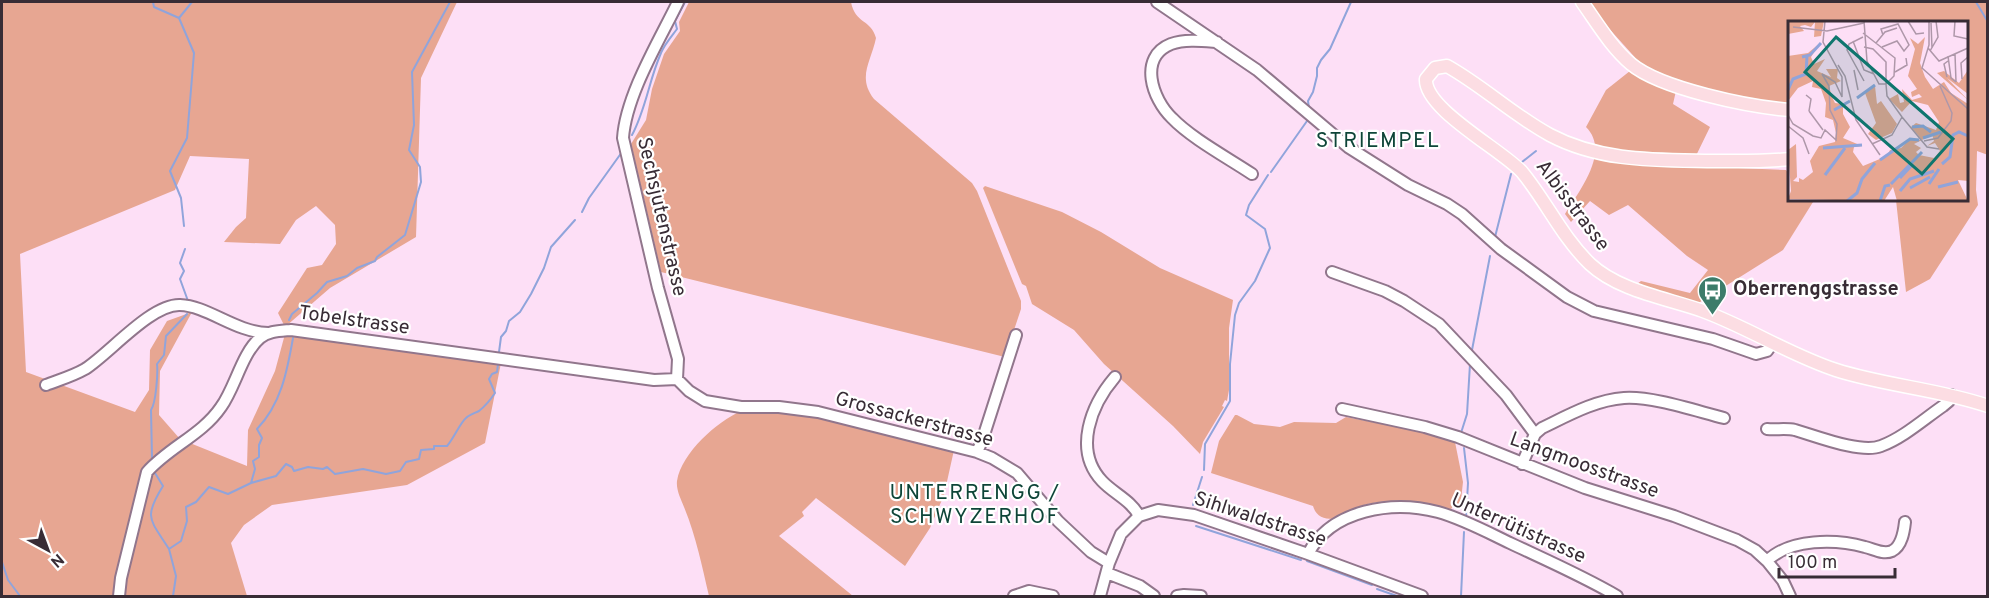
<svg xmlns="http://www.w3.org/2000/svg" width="1989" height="598" font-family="Overpass,sans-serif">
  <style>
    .green { fill: #e7a692 }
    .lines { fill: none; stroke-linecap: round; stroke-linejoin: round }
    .stream { stroke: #90a4db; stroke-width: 2 }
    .minor-casing { stroke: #91768c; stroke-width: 14 }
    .major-casing { stroke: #fff; stroke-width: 15 }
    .minor { stroke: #fff; stroke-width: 10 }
    .major { stroke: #fcdde3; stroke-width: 12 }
    .labels { text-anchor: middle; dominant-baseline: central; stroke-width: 4.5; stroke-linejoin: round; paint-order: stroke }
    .street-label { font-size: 20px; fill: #382c35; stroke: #fff }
    .poi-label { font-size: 20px; font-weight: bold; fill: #382c35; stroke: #fff; text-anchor: start }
    .neighbourhood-label { font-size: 21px; letter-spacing: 1.5px; fill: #0e4538; stroke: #fff }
    .inset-river { fill: none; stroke: #90a4db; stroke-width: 3 }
    .inset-road { fill: none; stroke: #ae97a9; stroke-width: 1.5 }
    .view { fill: #0f766e; fill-opacity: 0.15; stroke: #0f766e; stroke-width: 3 }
    .inset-edge { fill: none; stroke: #382c35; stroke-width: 3 }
  </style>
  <rect width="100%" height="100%" fill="#fddff6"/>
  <path class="green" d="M2 2H457L421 78 416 237 330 288 285 327 278 313 307 268 322 265 336 244 335 225 316 206 296 220 280 244 224 242 236 227 246 218 249 159 190 156 175 190 20 254 26 372 135 412 149 390 150 350 167 321 192 312 160 371 159 415 180 439 247 466 248 430 275 371 285 334 501 363 485 443 407 485 272 505 244 525 231 543 247 596H2Z
    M689 2H851C855 24 871 19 876 38 871 62 857 77 874 99L972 183 977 191 1021 301V309L1005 357 661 272 631 144 646 120 652 89 664 54 680 31 679 22Z
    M1589 2H1987L1988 155 1977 151 1976 190 1978 205 1930 279 1906 292 1896 200H1966V22H1790L1789 105 1765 103 1678 82 1673 104 1710 127 1691 166 1786 170 1789 174 1790 200H1811L1813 202 1783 250 1697 304 1637 284 1641 281 1690 293 1708 270 1687 256 1628 205 1609 215 1590 201 1571 222 1565 214C1579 191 1611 152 1586 127L1606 90 1640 63 1595 13Z
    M985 186 1062 212 1101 232 1160 268 1233 300 1229 328V390L1227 401 1225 400 1222 406 1224 407 1203 442 1200 454 1173 426 1104 364 1074 330 1032 304 1026 286 1022 284 983 188Z
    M741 411 795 412 954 450 944 495 930 528 905 566 816 498 802 512 804 516 779 536 853 596H709C702 566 696 536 684 507 681 499 676 490 677 481 682 452 717 422 741 411Z
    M1235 415H1237L1254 424 1280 427 1294 422 1336 423 1346 417 1418 431 1455 442 1463 482 1460 509 1453 506 1450 511C1428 500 1396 499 1373 503 1359 505 1345 513 1333 519 1323 519 1316 516 1313 506L1211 473 1219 441Z"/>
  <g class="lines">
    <path class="stream" d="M153 2 154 7 179 18
      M1976 2 1988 22
      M1309 108 1308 101 1313 92 1317 76V68L1321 60 1330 49 1351 2
      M632 135C646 109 649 80 661 53 664 45 671 37 677 29L675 21 685 2
      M1522 162 1536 151
      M1271 172 1307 121
      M582 212 589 198 622 152
      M184 226 181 198 170 171 187 138 194 53 179 18 192 2
      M1495 237 1511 174
      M185 249 180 263 184 271 180 279 188 301
      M289 320 292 314 317 293 327 282 347 276 357 268 375 261 377 257 405 235 421 182 420 167 409 150 414 125 412 72 450 2
      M1472 350 1490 256
      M499 352 501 337 506 331 509 321 520 312 531 294 544 268 551 247 575 220
      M1461 433 1467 414 1470 364
      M1464 448 1468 483 1466 517
      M152 458 151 410C156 403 158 373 157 364L164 355 166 336 187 314
      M1204 470 1205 444 1230 401V364L1235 315 1239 303 1255 281 1270 248 1265 229 1246 215 1249 205 1268 175
      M155 473 163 486C143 518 150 519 169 549
      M251 483 255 469 253 461 259 457V445L262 438 257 429C281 404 287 372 293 338
      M1193 505 1202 477
      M1196 526 1301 560
      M1307 561 1372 585
      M2 562 8 580 20 596
      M1377 589 1397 596
      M173 596 176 576 169 549 181 541 187 521 186 507 196 502 209 487 228 494 251 483 276 476 286 464 292 467 294 471 308 467 323 469 327 467 335 474 363 469 386 474 400 471 406 462 419 459 421 450 434 449V446H447C454 438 460 423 466 418 469 415 475 413 479 411 484 407 491 399 495 393L489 379 492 374 497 372 498 364
      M1461 596 1464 532"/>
    <defs>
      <path id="minor" d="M1157 2 1257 70 1348 147 1408 185 1447 204 1462 214 1501 249 1567 297 1594 311 1713 339 1756 354 1767 351 1772 344
        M1217 42C1203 41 1185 39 1171 44 1138 57 1152 99 1172 118 1191 138 1228 158 1252 174
        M1332 272 1385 291 1404 301 1439 324 1506 395 1535 434
        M1115 377C1091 405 1073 450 1102 481 1113 493 1132 501 1139 516
        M677 379 689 391 705 401 741 407H779L818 412 977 452 992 458 1017 473 1058 521 1091 552 1109 563
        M677 379 678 359 658 288 623 138C626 95 659 41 678 2
        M46 385C59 380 73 376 85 369 110 353 151 304 180 305 208 306 235 332 268 333
        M1342 409 1425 427 1458 437 1585 488 1674 516 1737 540 1755 550 1767 561 1783 581 1790 596
        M1767 429C1776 430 1786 428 1795 430 1816 436 1861 454 1881 446 1903 438 1924 419 1943 406L1949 401 1951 395
        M977 452 982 441 1016 335
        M1522 464 1535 434 1542 428C1567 416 1595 400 1624 398 1652 396 1696 411 1724 418
        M1308 554C1331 509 1393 500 1438 512 1463 519 1487 532 1510 543 1546 560 1583 576 1617 596
        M1767 561C1790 538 1836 539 1865 547 1874 549 1883 555 1892 551 1902 546 1904 531 1905 522
        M1107 573 1140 586 1154 596
        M119 596 121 578 147 472C169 447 202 435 221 407 235 388 242 353 260 338 268 331 280 331 291 330L654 380 677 379
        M1014 596 1029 591 1053 596
        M1100 596 1109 563 1121 534 1139 516 1158 510 1194 515 1308 554 1422 596
        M1177 596 1184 595 1201 596"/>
      <path id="major" d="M1582 2C1597 23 1611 47 1631 64 1661 89 1750 107 1790 110
        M1790 159C1762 162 1734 161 1707 161 1653 160 1599 161 1550 135 1513 115 1483 86 1447 66L1435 68 1426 79C1424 109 1502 150 1522 172 1546 201 1562 237 1590 264 1619 291 1666 298 1703 311 1749 328 1790 355 1836 370 1886 386 1939 389 1988 406"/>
    </defs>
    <use href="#minor" class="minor-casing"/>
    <use href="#major" class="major-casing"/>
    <use href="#minor" class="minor"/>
    <use href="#major" class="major"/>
  </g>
  <defs>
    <symbol id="bus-pin" viewBox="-11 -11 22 30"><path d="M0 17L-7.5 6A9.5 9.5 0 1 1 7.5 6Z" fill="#3c7c6a" stroke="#fff"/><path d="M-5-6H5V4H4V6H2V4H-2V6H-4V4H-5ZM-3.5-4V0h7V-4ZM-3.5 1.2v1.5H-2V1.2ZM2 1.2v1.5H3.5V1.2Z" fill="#fff"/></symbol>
  </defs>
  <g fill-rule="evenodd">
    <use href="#bus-pin" x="1696" y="274" width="33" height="45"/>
  </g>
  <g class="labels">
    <g class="street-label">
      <text transform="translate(1572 206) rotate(53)">Albisstrasse</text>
      <text transform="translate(661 217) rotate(77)">Sechsjutenstrasse</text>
      <text transform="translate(354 321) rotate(8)">Tobelstrasse</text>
      <text transform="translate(914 420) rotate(15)">Grossackerstrasse</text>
      <text transform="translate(1584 466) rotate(20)">Langmoosstrasse</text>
      <text transform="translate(1260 520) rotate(18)">Sihlwaldstrasse</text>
      <text transform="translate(1518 529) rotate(24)">Unterrütistrasse</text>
    </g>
    <g class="poi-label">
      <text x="1733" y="290">Oberrenggstrasse</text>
    </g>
    <g class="neighbourhood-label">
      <text x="1378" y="141">STRIEMPEL</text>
      <text x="975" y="493">UNTERRENGG /<tspan x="975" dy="24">SCHWYZERHOF</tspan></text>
    </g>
  </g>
  <g transform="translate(1788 21)">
    <rect width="180" height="180" fill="#fddff6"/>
    <path d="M0 0H36L33 15 26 16 27 1 23 6 17 4 12 5 16 10 0 13ZM137 16 132 42 137 56 145 68 156 61 163 72 180 83V160L170 159 180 180H109L105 166 96 180 0 178 3 170 0 129 8 123 9 156 5 160 11 161V157L15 159 25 151 22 140 31 125 47 121 48 112 45 99 37 96 38 82 33 68 24 66 25 60 10 67 0 80V35L20 32 32 22 23 36 26 43 37 38 29 50 43 56 38 48H50L49 57 53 60 41 65 44 76 47 82 55 83V93L62 106 55 117 74 125 66 126 65 131 75 145 99 135 102 129 113 127 122 118 134 119 126 123 133 127 128 131 131 134 146 137 152 130 147 122 139 125 146 120 144 113 134 119 123 106 128 102 148 109 151 101 140 84 124 80 114 91 101 78 110 73 112 82 116 81 114 68 124 79 134 76 131 73 124 76 123 71 129 68 120 55 127 28 122 17 130 23ZM180 49V73L159 57 180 79 149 52 156 50 171 62ZM87 65 89 83 93 80 109 103 104 112 88 119 80 113 88 102 77 72Z" fill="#e7a692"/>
    <path class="inset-river" d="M14 36 22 34 33 22M0 69 5 58 18 53 19 35M69 77 87 64M46 89 62 80M124 106 135 105 143 111M135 117 153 111M35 127 74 124M92 139 122 118 131 119M154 143 162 136 165 114 171 111 180 115M37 154 57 127M112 157 125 143M103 163 134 131M141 163 151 148M150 166 170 161M122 167 142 156M112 170 122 158 146 150M59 180 69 172 74 158 87 142M92 180 97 165 102 164"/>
    <path class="inset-road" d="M76 0 79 40 91 63H98M120 0 128 13 136 12M141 0V24L134 47 180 88M167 0 166 15 180 18M143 2 144 27M5 6 39 10 76 2M75 12 107 37 106 55 98 63M75 16 61 23 59 29 76 60M65 20 76 49 86 53M88 22 97 11 109 7M76 26 85 28 98 41V63M94 26 109 20 116 30 121 24 110 3 93 8 95 14M140 27 151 40 180 27M142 30 150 16 148 0M167 33 168 61M160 35 163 57 168 61M50 44 57 55 68 99 92 134M66 49 70 69M107 51 119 44 118 37M159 56 156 43 160 40M174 58 173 42 180 36M98 63 99 75 114 96 139 126 151 128M18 74 23 78 21 90M21 90 35 109M0 94 5 103 25 115 33 117 37 109 48 119 49 103 42 89 41 65 34 53 47 61 54 76V56L35 21 37 0M0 105 15 117 21 133M136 120 150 117 163 100 164 92 152 65M84 123 104 114 114 96"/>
    <path class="view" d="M48 16 165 118 134 153 17 51Z"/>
    <rect width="180" height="180" class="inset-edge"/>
  </g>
  <rect width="1989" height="598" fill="none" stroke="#382c35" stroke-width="6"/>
  <g transform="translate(48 550) rotate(139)" stroke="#ffffff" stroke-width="4.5" paint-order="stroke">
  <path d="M0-4.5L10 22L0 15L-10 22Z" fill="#382c35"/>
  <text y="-9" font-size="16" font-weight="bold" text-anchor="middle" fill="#382c35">N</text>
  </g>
  <path d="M1779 568v9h116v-9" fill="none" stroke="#382c35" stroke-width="3"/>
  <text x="1788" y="568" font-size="18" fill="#382c35" stroke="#ffffff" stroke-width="4.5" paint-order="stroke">100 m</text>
</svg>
